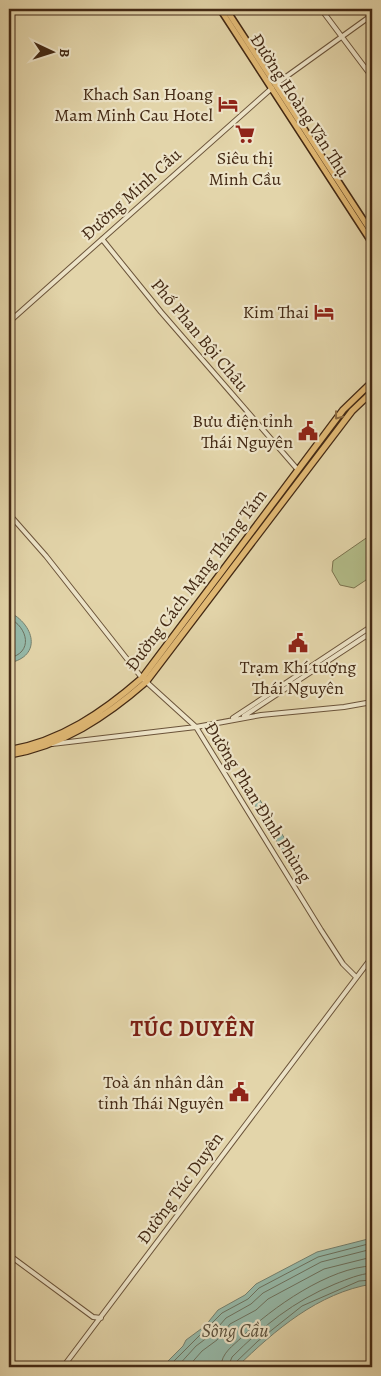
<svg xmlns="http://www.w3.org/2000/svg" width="381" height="1376" font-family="Alegreya,serif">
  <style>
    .green { fill: #b3bd89; stroke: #7b734e }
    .water { fill: #95b9a9; stroke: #747f6d }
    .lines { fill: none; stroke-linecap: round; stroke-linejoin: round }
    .shore { stroke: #6c715e; stroke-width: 1 }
    .tertiary-casing { stroke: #6b543a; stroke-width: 6 }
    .primary-casing { stroke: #432914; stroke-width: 8 }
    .trunk-casing { stroke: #432914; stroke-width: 8 }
    .tertiary { stroke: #ede4c8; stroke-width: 4 }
    .primary { stroke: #e2ba75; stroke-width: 5 }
    .trunk { stroke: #e2ba75; stroke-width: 5.5 }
    .oneway { stroke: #8b6a40 }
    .labels { text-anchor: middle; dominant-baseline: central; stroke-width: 4.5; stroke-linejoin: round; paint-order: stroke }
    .poi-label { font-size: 18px; fill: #432914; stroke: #ede4c8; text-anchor: end }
    .street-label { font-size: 18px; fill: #432914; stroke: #ede4c8 }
    .water-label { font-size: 19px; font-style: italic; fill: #584d39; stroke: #ede4c8 }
    .district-label { font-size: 22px; font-weight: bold; letter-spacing: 1px; fill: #7a1f14; stroke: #ede4c8 }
  </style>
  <rect width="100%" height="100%" fill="#e3d5aa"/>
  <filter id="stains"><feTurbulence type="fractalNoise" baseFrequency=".004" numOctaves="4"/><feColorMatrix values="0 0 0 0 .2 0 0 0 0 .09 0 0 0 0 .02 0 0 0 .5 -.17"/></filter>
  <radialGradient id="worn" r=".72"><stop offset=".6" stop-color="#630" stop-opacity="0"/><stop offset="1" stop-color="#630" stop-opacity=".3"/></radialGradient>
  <path class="green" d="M372 534V576L354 588 340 585 332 571 333 561Z"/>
  <path class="water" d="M9 612C34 624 43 656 9 663Z
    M258 797 289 845 282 850 252 801Z
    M372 1238V1284C318 1293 275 1330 237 1367H162L183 1346 186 1340 205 1326 218 1310 245 1295 256 1284 317 1252Z"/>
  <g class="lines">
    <path class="shore" d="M9 618C28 627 34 653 9 658
      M168 1367 222 1313 248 1299 259 1288 318 1257 372 1243
      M177 1367 196 1346 212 1334 226 1318 251 1304 263 1293 321 1262 372 1249
      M188 1367 202 1351 217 1340 230 1324 256 1310 268 1299 324 1269 372 1257
      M221 1367C221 1353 233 1346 242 1337 271 1308 330 1267 372 1266
      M228 1367 232 1357C263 1326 294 1301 335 1284 348 1279 359 1274 372 1273
      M234 1367 236 1362 258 1341 302 1306 359 1281 372 1280"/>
    <defs>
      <path id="tertiary" d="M321 9 372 77
        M276 84 372 15
        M102 239 161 312 298 470
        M9 322 272 88
        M9 514 46 556 142 678 196 727 321 930 343 964 356 977
        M244 716 372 632
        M233 718 372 626
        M52 744 196 727 261 715 344 707 372 702
        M9 1255 93 1317 101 1318
        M63 1367 372 957"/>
      <path id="primary" d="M220 9 372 243
        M226 9 372 233"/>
      <path id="trunk" d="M9 750C61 741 103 712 142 678L343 410 372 382
        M9 755C62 746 106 717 146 682L352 411 372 392"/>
    </defs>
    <use href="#tertiary" class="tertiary-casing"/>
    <use href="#primary" class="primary-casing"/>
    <use href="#trunk" class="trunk-casing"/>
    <use href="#tertiary" class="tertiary"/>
    <use href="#primary" class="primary"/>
    <use href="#trunk" class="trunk"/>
  </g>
  <defs><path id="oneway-chevron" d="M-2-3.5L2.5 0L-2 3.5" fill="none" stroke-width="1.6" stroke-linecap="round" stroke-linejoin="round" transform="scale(1.25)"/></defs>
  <use class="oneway" href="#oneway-chevron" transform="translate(338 416) rotate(127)"/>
  <defs>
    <symbol id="hotel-bare" viewBox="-9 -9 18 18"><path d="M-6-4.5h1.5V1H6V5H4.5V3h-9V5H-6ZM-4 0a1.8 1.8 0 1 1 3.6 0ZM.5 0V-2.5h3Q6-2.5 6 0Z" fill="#8f2418" stroke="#ede4c8" stroke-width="2.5" paint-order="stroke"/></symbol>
    <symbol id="supermarket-bare" viewBox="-9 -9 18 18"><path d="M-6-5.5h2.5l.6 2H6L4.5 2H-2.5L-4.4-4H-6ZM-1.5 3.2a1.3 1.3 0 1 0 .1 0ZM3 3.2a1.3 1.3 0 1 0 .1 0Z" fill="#8f2418" stroke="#ede4c8" stroke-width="2.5" paint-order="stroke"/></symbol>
    <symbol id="civic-bare" viewBox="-9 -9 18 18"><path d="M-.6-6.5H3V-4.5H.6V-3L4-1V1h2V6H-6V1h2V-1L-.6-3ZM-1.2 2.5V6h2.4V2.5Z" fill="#8f2418" stroke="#ede4c8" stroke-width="2.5" paint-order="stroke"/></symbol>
  </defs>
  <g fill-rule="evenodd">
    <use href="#hotel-bare" x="214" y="90" width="28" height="28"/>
    <use href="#supermarket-bare" x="231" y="120" width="28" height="28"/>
    <use href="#hotel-bare" x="310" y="298" width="28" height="28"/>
    <use href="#civic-bare" x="294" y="417" width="28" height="28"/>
    <use href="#civic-bare" x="284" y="629" width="28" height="28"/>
    <use href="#civic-bare" x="225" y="1078" width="28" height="28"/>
  </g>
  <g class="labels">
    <g class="poi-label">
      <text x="213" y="94">Khach San Hoang<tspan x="213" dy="21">Mam Minh Cau Hotel</tspan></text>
      <text x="245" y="158" text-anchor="middle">Siêu thị<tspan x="245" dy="21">Minh Cầu</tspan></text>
      <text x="309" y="312">Kim Thai</text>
      <text x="293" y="421">Bưu điện tỉnh<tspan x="293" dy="21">Thái Nguyên</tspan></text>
      <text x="298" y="667" text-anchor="middle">Trạm Khí tượng<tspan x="298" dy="21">Thái Nguyên</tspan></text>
      <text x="224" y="1082">Toà án nhân dân<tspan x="224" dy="21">tỉnh Thái Nguyên</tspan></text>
    </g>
    <g class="street-label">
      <text transform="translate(300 105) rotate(57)">Đường Hoàng Văn Thụ</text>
      <text transform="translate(131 194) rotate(-42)">Đường Minh Cầu</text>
      <text transform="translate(200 335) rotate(50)">Phố Phan Bội Châu</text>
      <text transform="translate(196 580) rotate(-53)">Đường Cách Mạng Tháng Tám</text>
      <text transform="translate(258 802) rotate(58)">Đường Phan Đình Phùng</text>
      <text transform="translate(180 1188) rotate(-54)">Đường Túc Duyên</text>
    </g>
    <g class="water-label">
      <text x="235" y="1331">Sông Cầu</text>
    </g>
    <g class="district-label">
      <text x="193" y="1029">TÚC DUYÊN</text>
    </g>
  </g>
  <rect width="381" height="1376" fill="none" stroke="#e3d5aa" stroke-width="30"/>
  <rect x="10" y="10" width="361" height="1356" fill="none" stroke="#432914" stroke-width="2.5"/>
  <rect x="15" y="15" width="351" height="1346" fill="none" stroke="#432914"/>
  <g transform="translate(52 52) rotate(94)" stroke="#ede4c8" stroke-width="4" paint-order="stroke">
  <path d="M0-4L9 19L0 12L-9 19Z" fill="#432914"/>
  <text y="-8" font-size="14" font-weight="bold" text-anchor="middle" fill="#432914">B</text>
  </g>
  <rect width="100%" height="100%" filter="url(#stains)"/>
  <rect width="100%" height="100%" fill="url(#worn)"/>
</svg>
